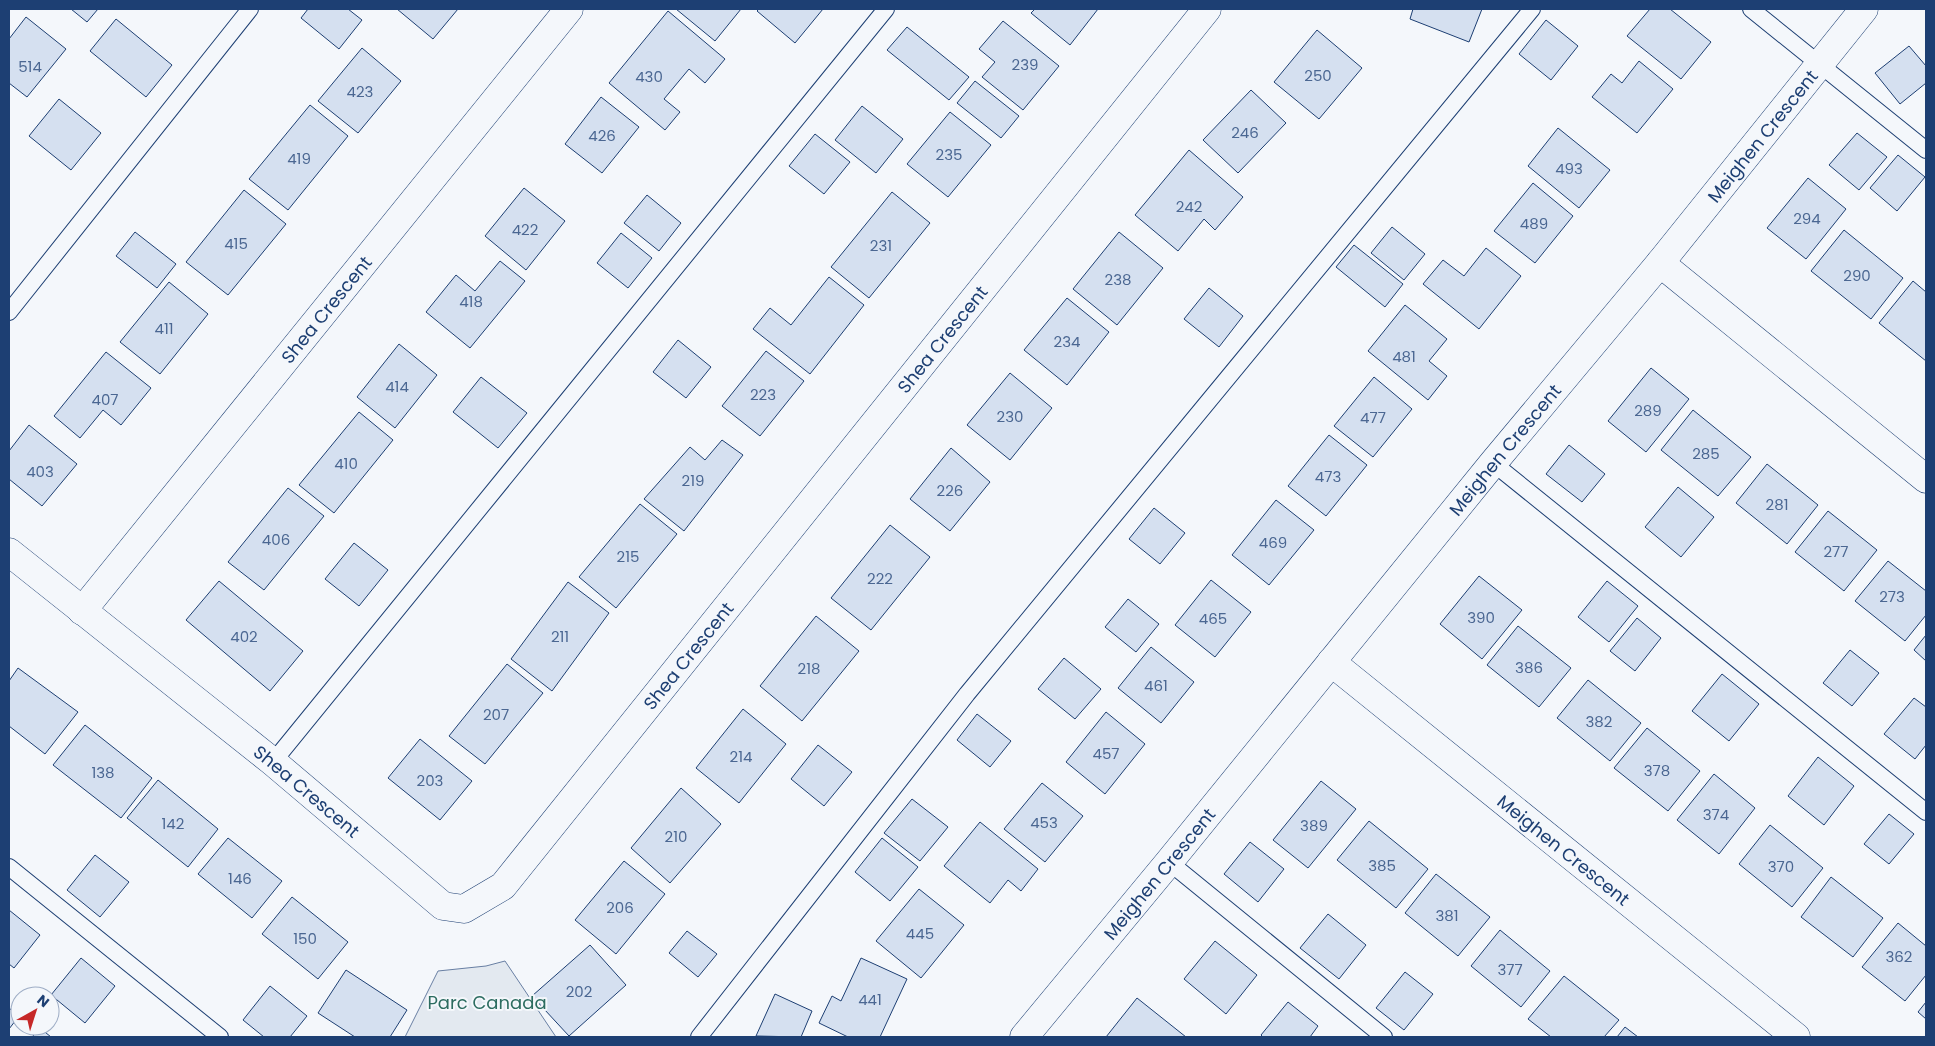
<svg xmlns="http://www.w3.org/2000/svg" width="1935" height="1046" font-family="Poppins,sans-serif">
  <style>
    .green { fill: #e3e9f0; stroke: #687fa3 }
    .building { fill: #d5e0f0; stroke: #1d3f73 }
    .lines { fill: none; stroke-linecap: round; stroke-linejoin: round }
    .service-casing { stroke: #1d3f73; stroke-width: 18 }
    .minor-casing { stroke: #1d3f73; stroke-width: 29 }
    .service { stroke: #f4f7fb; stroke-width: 16 }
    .minor { stroke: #f4f7fb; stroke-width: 28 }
    .labels { text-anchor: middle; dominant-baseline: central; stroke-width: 4; stroke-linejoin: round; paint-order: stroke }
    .number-label { font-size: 15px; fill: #4b6792 }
    .street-label { font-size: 18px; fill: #1d3f73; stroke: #f4f7fb }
    .park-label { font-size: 18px; fill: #2c6c60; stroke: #f4f7fb }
  </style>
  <rect width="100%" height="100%" fill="#f4f7fb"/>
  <path class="green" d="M505 961 556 1037H405L438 971 486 966Z"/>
  <path class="building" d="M71 9H98L87 22Z
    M308 9H348L362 20 339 49 301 18Z
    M397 9H458L433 39Z
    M676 9H741L715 41Z
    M759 9H823L795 43 757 11Z
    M1035 9H1098L1070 45 1031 13Z
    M1413 9H1482L1469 42 1410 19Z
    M1650 9H1670L1711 42 1681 79 1627 36Z
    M668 11 725 59 705 83 689 69 664 99 680 112 665 130 609 83Z
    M26 17 66 49 27 97 9 83V39Z
    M116 19 172 65 146 97 90 51Z
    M1546 20 1578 46 1551 80 1519 54Z
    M1003 21 1059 66 1023 110 982 77 995 62 979 49Z
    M907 27 969 77 949 100 887 50Z
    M1317 30 1362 68 1319 119 1274 82Z
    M1909 46 1926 66V83L1900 104 1875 73Z
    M362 48 401 81 358 133 318 101Z
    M1639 61 1673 89 1637 133 1592 97 1611 74 1622 83Z
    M975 81 1019 116 1001 138 957 103Z
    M1251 90 1286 123 1238 173 1203 140Z
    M601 97 639 127 602 173 565 144Z
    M59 99 101 133 71 170 29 136Z
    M310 105 348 136 288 210 249 179Z
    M862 106 903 139 876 173 835 140Z
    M950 112 991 145 948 197 907 164Z
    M1558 128 1610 170 1579 208 1528 166Z
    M1857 133 1887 157 1859 190 1829 165Z
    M815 134 850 162 824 194 789 166Z
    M1189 150 1243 197 1215 230 1204 219 1178 251 1135 215Z
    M1898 155 1925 177 1897 211 1870 188Z
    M1808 178 1846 209 1806 259 1767 228Z
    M1533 183 1573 216 1535 263 1494 231Z
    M524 188 565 221 526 270 485 236Z
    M244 190 286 224 228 295 186 262Z
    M892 192 930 223 869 298 831 267Z
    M647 195 681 223 659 251 624 223Z
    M1392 227 1425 254 1404 280 1371 253Z
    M1844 230 1903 278 1871 319 1811 271Z
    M135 232 176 264 157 288 116 256Z
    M1119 232 1163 268 1117 325 1073 289Z
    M621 233 652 258 628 288 597 263Z
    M1354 245 1403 284 1385 307 1336 267Z
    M1486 248 1521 276 1479 329 1423 284 1443 260 1464 276Z
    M500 261 525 281 470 348 426 312 456 275 475 291Z
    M829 277 864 305 810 374 753 329 770 308 791 325Z
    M1913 281 1926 292V361L1879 323Z
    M169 282 208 314 160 374 120 342Z
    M1209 288 1243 316 1219 347 1184 319Z
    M1067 298 1109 332 1067 385 1024 350Z
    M1405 305 1447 339 1429 361 1447 376 1428 400 1368 351Z
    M678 340 711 367 686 398 653 372Z
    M399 344 437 375 395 428 357 397Z
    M766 351 804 381 760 436 722 406Z
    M106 352 151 388 121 425 103 410 80 438 54 416Z
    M1651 368 1689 399 1646 452 1608 421Z
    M1010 373 1052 408 1010 460 967 425Z
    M481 377 527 413 498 448 453 412Z
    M1374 377 1412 409 1373 457 1334 426Z
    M1693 410 1751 457 1718 496 1661 450Z
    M359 412 393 440 334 513 299 485Z
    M29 425 77 464 42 506 9 479V451Z
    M1329 435 1367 465 1326 516 1288 486Z
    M722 440 743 455 684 531 644 499 690 447 705 460Z
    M1569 445 1605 474 1582 502 1546 474Z
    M951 448 990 482 950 531 910 499Z
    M1767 464 1818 505 1787 544 1736 503Z
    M1678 487 1714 517 1681 557 1645 527Z
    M288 488 324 516 264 590 228 562Z
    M1276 500 1314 530 1269 585 1232 555Z
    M640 504 677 534 616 608 579 577Z
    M1154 508 1185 533 1160 564 1129 539Z
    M1828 511 1877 550 1844 591 1795 552Z
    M890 525 930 557 871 630 831 598Z
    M354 543 388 570 359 606 325 579Z
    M1888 561 1926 591V615L1905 641 1855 601Z
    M1479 576 1522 610 1482 659 1440 624Z
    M1211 580 1251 612 1215 657 1175 625Z
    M219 581 303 651 270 691 186 620Z
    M1607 581 1638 606 1609 642 1578 617Z
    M568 582 609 613 552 691 511 659Z
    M1128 599 1159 624 1136 652 1105 627Z
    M816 616 859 651 802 721 760 686Z
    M1637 618 1661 638 1635 671 1610 651Z
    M1518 626 1571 668 1539 707 1487 665Z
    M1926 635V661L1914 650Z
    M1151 647 1194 682 1161 723 1118 688Z
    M1850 650 1879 673 1852 706 1823 683Z
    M1064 658 1101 689 1075 719 1038 689Z
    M507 664 543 693 485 764 449 736Z
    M18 668 78 712 45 754 9 726V681Z
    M1722 674 1759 704 1729 741 1692 711Z
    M1588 680 1641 723 1610 761 1557 718Z
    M1914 698 1926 707V745L1915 759 1884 734Z
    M743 709 786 744 739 803 696 768Z
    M1106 712 1145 744 1105 794 1066 762Z
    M977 714 1011 741 990 767 957 740Z
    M85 725 152 778 121 818 53 765Z
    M1647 728 1700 771 1668 811 1614 768Z
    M420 739 472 781 440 820 388 778Z
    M818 745 852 772 824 806 791 779Z
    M1818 757 1854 786 1824 825 1788 796Z
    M1714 774 1755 808 1719 854 1677 820Z
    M158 780 218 829 188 867 127 818Z
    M1321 781 1356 809 1308 868 1273 840Z
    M1042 783 1083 816 1045 862 1004 829Z
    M681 788 721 824 670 883 631 848Z
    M912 799 948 827 920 861 884 833Z
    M1889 814 1914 834 1889 864 1864 844Z
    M1369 821 1428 869 1396 908 1337 860Z
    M980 822 1038 869 1021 891 1008 880 990 903 944 866Z
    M1770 825 1823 868 1792 907 1739 864Z
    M228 838 282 881 252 918 198 874Z
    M882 838 918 867 890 901 855 872Z
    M1250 842 1284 869 1258 902 1224 874Z
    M95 855 129 882 100 917 67 890Z
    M624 861 665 894 616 954 575 920Z
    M1436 874 1490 917 1458 956 1405 913Z
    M1831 877 1883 918 1853 957 1801 917Z
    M919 889 964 925 921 978 876 941Z
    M292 897 348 942 318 979 262 934Z
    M9 910 40 935 14 968 9 964Z
    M1328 914 1366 945 1339 979 1300 948Z
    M1898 923 1926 946V975L1905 1001 1862 967Z
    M1500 930 1550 971 1521 1007 1471 966Z
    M687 931 717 954 698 977 669 953Z
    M1215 941 1257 975 1226 1014 1184 979Z
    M590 945 626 985 569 1036 532 996Z
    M81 958 115 986 85 1023 51 995Z
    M861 958 907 979 880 1037H848L819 1023 832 996 841 1001Z
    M346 970 407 1010 390 1037H355L318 1013Z
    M1405 972 1433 994 1404 1030 1376 1008Z
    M1564 976 1619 1020 1604 1037H1551L1528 1019Z
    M270 986 307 1016 290 1037H264L243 1020Z
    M775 994 812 1011 801 1037 756 1036Z
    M1137 998 1186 1037H1106Z
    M1288 1002 1318 1026 1310 1037H1263L1261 1035Z
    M1926 1002V1019L1918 1012Z
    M9 1008 19 1016 9 1029Z
    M1625 1027 1638 1037H1617Z
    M40 1028 51 1037H32Z"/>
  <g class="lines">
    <defs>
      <path id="service" d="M1751 9 1926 150
        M9 312 250 9
        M1493 463 1926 812
        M273 762 886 9
        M1169 862 1384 1037
        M9 867 220 1037
        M699 1037 967 694 1532 9"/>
      <g id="minor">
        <path d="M1660 263 1926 479"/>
        <path id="s1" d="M9 552 273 762 443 906 464 909 503 886 1207 9"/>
        <path id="s2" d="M82 611 569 9"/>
        <path id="s3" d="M1331 662 1796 1037"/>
        <path id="s4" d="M1024 1037 1169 862 1493 463 1660 263 1864 9"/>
      </g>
    </defs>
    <use href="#service" class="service-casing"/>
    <use href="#minor" class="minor-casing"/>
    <use href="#service" class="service"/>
    <use href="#minor" class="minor"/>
  </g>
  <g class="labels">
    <g class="number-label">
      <text x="1025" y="64">239</text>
      <text x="30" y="66">514</text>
      <text x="1318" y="75">250</text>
      <text x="649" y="76">430</text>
      <text x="360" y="91">423</text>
      <text x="1245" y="132">246</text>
      <text x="602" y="135">426</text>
      <text x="949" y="154">235</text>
      <text x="299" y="158">419</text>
      <text x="1569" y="168">493</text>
      <text x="1189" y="206">242</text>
      <text x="1807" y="218">294</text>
      <text x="1534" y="223">489</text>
      <text x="525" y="229">422</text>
      <text x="236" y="243">415</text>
      <text x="881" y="245">231</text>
      <text x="1857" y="275">290</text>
      <text x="1118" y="279">238</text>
      <text x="471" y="301">418</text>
      <text x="164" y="328">411</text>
      <text x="1067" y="341">234</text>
      <text x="1404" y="356">481</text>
      <text x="397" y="386">414</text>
      <text x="763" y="394">223</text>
      <text x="105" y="399">407</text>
      <text x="1648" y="410">289</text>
      <text x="1010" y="416">230</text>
      <text x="1373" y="417">477</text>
      <text x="1706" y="453">285</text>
      <text x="346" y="463">410</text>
      <text x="40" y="471">403</text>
      <text x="1328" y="476">473</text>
      <text x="693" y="480">219</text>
      <text x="950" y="490">226</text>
      <text x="1777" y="504">281</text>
      <text x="276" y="539">406</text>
      <text x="1273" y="542">469</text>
      <text x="1836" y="551">277</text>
      <text x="628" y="556">215</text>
      <text x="880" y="578">222</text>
      <text x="1892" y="596">273</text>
      <text x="1481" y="617">390</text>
      <text x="1213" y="618">465</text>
      <text x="244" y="636">402</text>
      <text x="560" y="636">211</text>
      <text x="1529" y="667">386</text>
      <text x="809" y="668">218</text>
      <text x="1156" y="685">461</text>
      <text x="496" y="714">207</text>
      <text x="1599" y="721">382</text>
      <text x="1106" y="753">457</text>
      <text x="741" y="756">214</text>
      <text x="1657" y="770">378</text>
      <text x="103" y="772">138</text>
      <text x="430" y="780">203</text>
      <text x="1716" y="814">374</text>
      <text x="1044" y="822">453</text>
      <text x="173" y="823">142</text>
      <text x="1314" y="825">389</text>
      <text x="676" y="836">210</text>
      <text x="1382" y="865">385</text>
      <text x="1781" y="866">370</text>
      <text x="240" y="878">146</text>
      <text x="620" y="907">206</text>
      <text x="1447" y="915">381</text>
      <text x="920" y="933">445</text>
      <text x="305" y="938">150</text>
      <text x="1899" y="956">362</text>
      <text x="1510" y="969">377</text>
      <text x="579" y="991">202</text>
      <text x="870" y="999">441</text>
    </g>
    <g class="street-label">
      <text stroke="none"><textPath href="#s4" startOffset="1165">Meighen Crescent</textPath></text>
      <text stroke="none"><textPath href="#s2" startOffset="388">Shea Crescent</textPath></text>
      <text stroke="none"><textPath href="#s1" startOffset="1328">Shea Crescent</textPath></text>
      <text stroke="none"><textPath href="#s4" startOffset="759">Meighen Crescent</textPath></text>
      <text stroke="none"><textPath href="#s1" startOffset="922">Shea Crescent</textPath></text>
      <text stroke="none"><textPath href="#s1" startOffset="382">Shea Crescent</textPath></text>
      <text stroke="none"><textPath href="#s3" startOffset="299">Meighen Crescent</textPath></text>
      <text stroke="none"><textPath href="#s4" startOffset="212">Meighen Crescent</textPath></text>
    </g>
    <g class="park-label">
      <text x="487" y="1002">Parc Canada</text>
    </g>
  </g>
  <rect width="1935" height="1046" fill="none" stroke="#1d3f73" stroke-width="20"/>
  <g transform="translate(35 1011) rotate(39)"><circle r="24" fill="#f4f7fb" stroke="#9eadc5"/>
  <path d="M0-4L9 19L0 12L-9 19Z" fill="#c62828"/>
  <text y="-8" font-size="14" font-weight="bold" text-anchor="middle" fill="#1d3f73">N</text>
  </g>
</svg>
